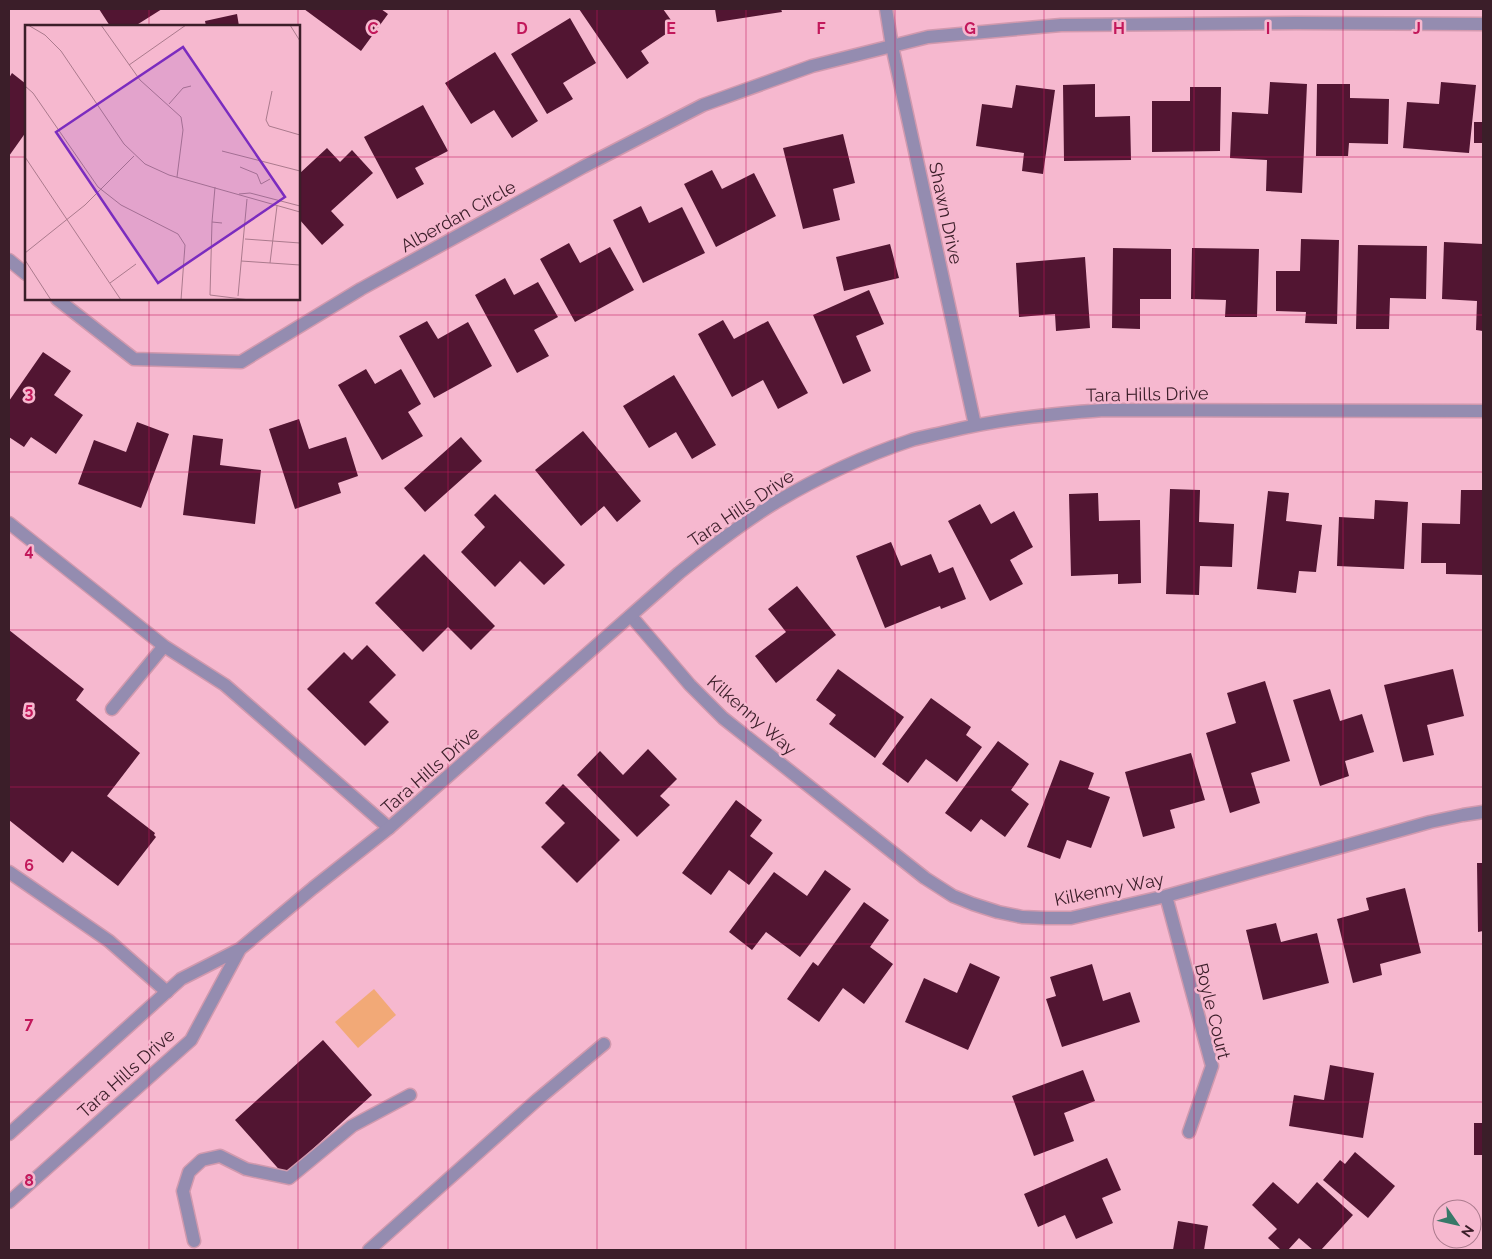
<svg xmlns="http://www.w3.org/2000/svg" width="1492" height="1259" font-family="Raleway,sans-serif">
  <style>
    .green { fill: #f2a977 }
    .building { fill: #521532 }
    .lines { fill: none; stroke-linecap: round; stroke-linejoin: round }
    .service-casing { stroke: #d199ae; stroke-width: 15 }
    .minor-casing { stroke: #d199ae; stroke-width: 15 }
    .tertiary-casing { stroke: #d199ae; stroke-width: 15 }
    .service { stroke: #948cb0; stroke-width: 12 }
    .minor { stroke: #948cb0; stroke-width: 12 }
    .tertiary { stroke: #948cb0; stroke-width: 12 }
    .grid { fill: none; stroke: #c2185b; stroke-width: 1; stroke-opacity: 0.55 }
    .labels { text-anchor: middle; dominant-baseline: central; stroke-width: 5; stroke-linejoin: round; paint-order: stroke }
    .street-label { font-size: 18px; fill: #3b1e29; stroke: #f6b8cf }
    .inset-road { fill: none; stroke: #ab7a8d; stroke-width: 1 }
    .view { fill: #7b2cbf; fill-opacity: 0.15; stroke: #7b2cbf; stroke-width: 2.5 }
    .inset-edge { fill: none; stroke: #3b1e29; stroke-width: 2.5 }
    .grid-label { font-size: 16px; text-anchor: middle; font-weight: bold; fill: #c2185b; stroke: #f6b8cf; stroke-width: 5; stroke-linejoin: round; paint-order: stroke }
  </style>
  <rect width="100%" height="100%" fill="#f6b8cf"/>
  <path class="green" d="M374 989 396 1015 358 1048 335 1022Z"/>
  <path class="building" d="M99 9H162L135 26H110Z
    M304 9H381L388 14 361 51Z
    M579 9H663L676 27 641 51 649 63 627 79Z
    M715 9H781L782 12 717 22Z
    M237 14 239 26H206L205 21Z
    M570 18 596 63 563 83 573 99 547 114 511 54Z
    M495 52 538 121 512 138 494 110 471 124 445 83Z
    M12 73 26 84V132L9 156V78Z
    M1270 82 1307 84 1302 193 1266 191 1267 160 1230 158 1232 112 1268 114Z
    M1441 82 1476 85 1469 153 1403 148 1407 102 1439 104Z
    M1095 84V117L1130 116 1131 160 1064 161 1063 85Z
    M1317 84H1350V98L1389 99 1388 144 1349 143 1348 156H1316Z
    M1016 85 1055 90 1043 174 1022 171 1024 153 976 146 982 104 1012 108Z
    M1190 87H1221L1220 151 1152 152V101H1190Z
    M423 105 448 151 415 168 424 184 397 199 364 137Z
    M1474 122H1483V143H1474Z
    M843 134 855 183 833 189 840 220 803 229 783 148Z
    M327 148 340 162 352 150 373 173 331 211 344 225 322 245 299 219V174Z
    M712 170 722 189 754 173 776 216 716 247 684 184Z
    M641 206 649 223 682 207 705 253 643 283 613 220Z
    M1301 239 1339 240 1337 324 1305 323 1306 312 1276 311V271H1300Z
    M1444 242 1483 244V331L1476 330 1477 301 1442 299Z
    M569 243 580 263 610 247 634 290 575 322 540 259Z
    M890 244 899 278 844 291 836 257Z
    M1358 245 1427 246 1426 299 1390 298 1389 329H1356Z
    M1113 248 1171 249V299H1140V329L1112 328Z
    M1192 248 1259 249 1257 317H1225L1226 300 1191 299Z
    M1085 257 1090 328 1056 331 1055 314 1019 317 1016 263Z
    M505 278 514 295 538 282 558 317 534 330 549 356 517 373 475 295Z
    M869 290 884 324 856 336 871 371 843 384 813 315Z
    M723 320 734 339 768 321 808 393 778 409 763 380 732 397 698 334Z
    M427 321 438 339 468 322 492 366 434 398 399 336Z
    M43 352 71 371 54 395 83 415 56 454 31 437 24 447 9 437V401Z
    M366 369 375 384 401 369 421 404 408 412 423 436 382 460 338 385Z
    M674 375 716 445 692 459 676 432 649 448 623 406Z
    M299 419 309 449 346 437 358 476 338 483 341 493 295 509 269 429Z
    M137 422 169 434 141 508 78 484 94 440 126 452Z
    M583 431 641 501 617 522 604 506 581 526 535 470Z
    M193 435 223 439 220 465 261 470 255 524 183 515Z
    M461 437 482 461 425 512 404 488Z
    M1170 489 1200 490 1199 522 1234 524 1232 567 1200 566 1199 595 1166 594Z
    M1461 490H1483V575L1446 574V563H1421L1422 523 1460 524Z
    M1268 491 1289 493 1286 521 1322 525 1316 572 1299 571 1296 593 1257 589Z
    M1098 493 1099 521 1140 520 1141 583 1118 584V574L1071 576 1069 494Z
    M495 494 565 565 544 585 520 561 495 587 461 552 485 527 474 515Z
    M1375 500 1408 502 1404 569 1337 566 1339 517 1374 519Z
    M980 504 991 524 1014 511 1033 547 1010 560 1023 584 990 601 948 521Z
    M891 542 901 566 931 554 939 573 953 567 966 599 941 609 940 606 885 628 856 556Z
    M424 554 495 626 471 650 448 627 423 652 375 603Z
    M797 586 836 635 776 683 755 656 786 632 768 609Z
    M9 630 84 689 76 700 140 753 107 796 155 833 154 835 156 837 118 886 72 851 63 863 9 820Z
    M367 645 396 675 369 702 389 722 365 746 307 689 344 652 352 660Z
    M838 669 904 717 875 758 829 724 836 715 816 700Z
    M1453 669 1464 716 1427 725 1434 755 1403 762 1384 685Z
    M1265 681 1290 761 1251 773 1260 803 1230 813 1206 733 1236 723 1227 693Z
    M1330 689 1340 721 1362 714 1374 752 1345 761 1349 776 1320 786 1293 700Z
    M931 698 971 727 966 735 982 747 957 782 926 759 908 783 882 764Z
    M998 741 1029 764 1011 790 1029 804 1005 837 981 819 971 832 945 813Z
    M648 749 677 779 660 796 670 805 637 837 577 775 600 751 623 775Z
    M1191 753 1205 800 1170 810 1175 828 1143 837 1125 772Z
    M1060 760 1094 773 1088 789 1110 797 1091 848 1067 840 1060 859 1027 847Z
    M563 784 620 840 577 883 541 847 565 823 545 803Z
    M736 800 762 820 750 836 773 853 749 885 729 870 711 895 682 873Z
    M1477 863H1483V931L1478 932Z
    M825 870 851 889 800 957 766 932 752 950 729 932 774 872 807 896Z
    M1405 888 1421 953 1380 964 1382 975 1353 983 1337 919 1369 910 1366 898Z
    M864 902 889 920 870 947 893 964 864 1004 843 988 819 1022 787 999 813 962 818 966Z
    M1276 923 1281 942 1317 933 1329 983 1263 1000 1246 930Z
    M970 963 1000 977 968 1050 905 1022 924 978 957 993Z
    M1092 964 1103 1001 1130 992 1140 1022 1062 1047 1046 999 1056 996 1050 977Z
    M323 1040 372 1095 284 1175 235 1120Z
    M1330 1065 1374 1073 1363 1138 1289 1126 1294 1095 1324 1100Z
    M1083 1070 1095 1101 1064 1113 1074 1141 1034 1156 1012 1096Z
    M1474 1123H1483V1155H1474Z
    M1355 1152 1395 1186 1368 1218 1323 1180 1340 1160 1345 1164Z
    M1107 1158 1121 1190 1102 1198 1113 1223 1076 1239 1065 1215 1038 1227 1024 1194Z
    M1273 1182 1298 1204 1317 1182 1353 1215 1321 1250H1313L1299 1238 1288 1250H1281L1268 1238 1277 1229 1252 1205Z
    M1178 1221 1208 1226 1204 1250H1173Z"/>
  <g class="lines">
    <defs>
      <path id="service" d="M9 523 164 646 112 709
        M164 646 225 685 389 828
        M9 872 109 941 167 992
        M194 1241 183 1191 189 1172 202 1160 220 1156 246 1169 289 1178 352 1126 410 1095
        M369 1250 537 1100 604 1044"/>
      <path id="minor" d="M9 260 26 274
        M57 299 134 359 241 362 361 289 583 167 703 105 812 66 928 37 1061 25 1296 23 1483 24
        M631 616 690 685 723 718 925 878 953 896 973 904 998 912 1022 917 1045 918H1071L1166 896 1430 822 1463 815 1483 812
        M1166 896 1212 1066 1189 1132"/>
      <path id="tertiary" d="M886 9 892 46 975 425
        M9 1134 181 979 240 949 313 888 389 828 679 573C711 547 743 522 778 501 819 477 864 456 909 441 921 437 934 435 946 432 998 419 1051 414 1104 410L1483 411
        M9 1202 191 1040 240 949"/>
    </defs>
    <use href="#service" class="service-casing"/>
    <use href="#minor" class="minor-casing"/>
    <use href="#tertiary" class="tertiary-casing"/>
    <use href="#service" class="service"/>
    <use href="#minor" class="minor"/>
    <use href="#tertiary" class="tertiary"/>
  </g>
  <path class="grid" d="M149 9V26M298 9V26M448 9V1250M597 9V1250M746 9V1250M895 9V1250M1044 9V1250M1194 9V1250M1343 9V1250M9 157H26M299 157H1483M149 299V1250M298 299V1250M9 315H1483M9 472H1483M9 630H1483M9 787H1483M9 944H1483M9 1102H1483"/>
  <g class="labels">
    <g class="street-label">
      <text transform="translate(946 213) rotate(78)">Shawn Drive</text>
      <text transform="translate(458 216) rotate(-29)">Alberdan Circle</text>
      <text transform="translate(1147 394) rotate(-1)">Tara Hills Drive</text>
      <text transform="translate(741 508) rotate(-34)">Tara Hills Drive</text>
      <text transform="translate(752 715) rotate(41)">Kilkenny Way</text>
      <text transform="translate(430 770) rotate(-41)">Tara Hills Drive</text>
      <text transform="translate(1109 889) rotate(-11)">Kilkenny Way</text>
      <text transform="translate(1213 1011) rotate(76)">Boyle Court</text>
      <text transform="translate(126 1073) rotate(-42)">Tara Hills Drive</text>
    </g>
  </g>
  <g transform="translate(25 25)">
    <rect width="275" height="275" fill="#f6b8cf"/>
    <path class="inset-road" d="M3 0 20 10 36 26 99 119 120 139 144 150 275 187M76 0 115 55 156 92 158 105 152 152M265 0 275 16M104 40 161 0M0 61 8 68 73 162 96 180 153 209 160 220 156 275M247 66 241 95 244 101 275 110M144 79 158 63 166 61M197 126 275 146M0 132 96 275M215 142 232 149 236 159 245 154M214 169 225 168 275 181M187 197 190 162M197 198 187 197 185 270 225 275M220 214 275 218M0 228 60 180 109 131M0 235 26 275M216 236 275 240M245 238 252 181M85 258 111 239M213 271 222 174"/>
    <path class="view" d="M158 22 260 172 133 258 31 107Z"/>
    <rect width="275" height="275" class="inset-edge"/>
  </g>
  <g class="grid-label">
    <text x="373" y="34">C</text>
    <text x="522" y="34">D</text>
    <text x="671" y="34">E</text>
    <text x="821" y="34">F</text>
    <text x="970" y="34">G</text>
    <text x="1119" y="34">H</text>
    <text x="1268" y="34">I</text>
    <text x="1417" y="34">J</text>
    <text x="29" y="399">3</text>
    <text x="29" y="556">4</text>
    <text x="29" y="714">5</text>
    <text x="29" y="871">6</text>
    <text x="29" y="1029">7</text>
    <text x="29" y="1186">8</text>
  </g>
  <rect width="1492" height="1259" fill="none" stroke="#3b1e29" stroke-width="20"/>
  <g transform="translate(1457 1224) rotate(124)"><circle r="24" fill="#f6b8cf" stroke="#ab7a8d"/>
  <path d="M0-4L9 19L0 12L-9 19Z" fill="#377868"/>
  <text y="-8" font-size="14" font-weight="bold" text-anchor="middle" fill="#3b1e29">N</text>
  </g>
</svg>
